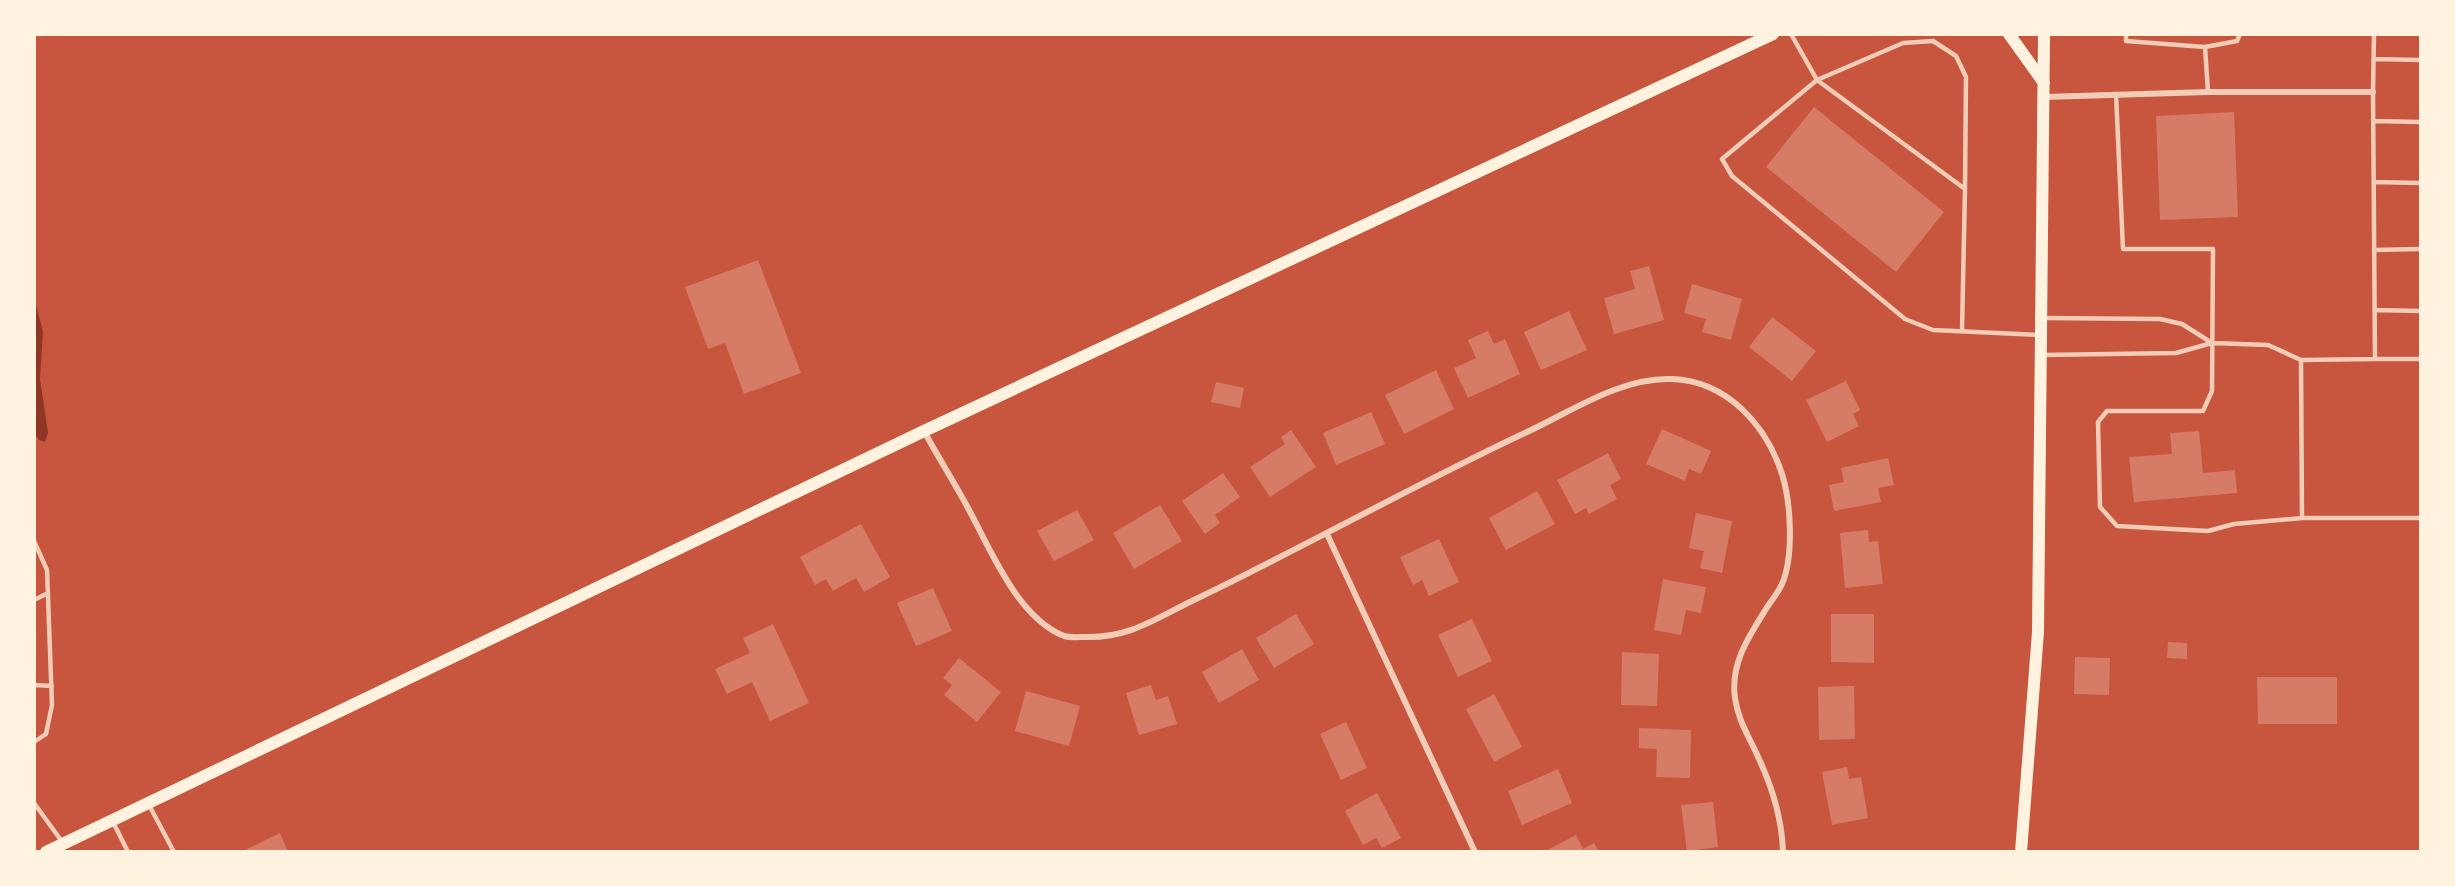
<svg xmlns="http://www.w3.org/2000/svg" width="2455" height="886" font-family="Montserrat,sans-serif">
  <style>
    .water { fill: #8f3625 }
    .building { fill: #d67c66 }
    .lines { fill: none; stroke-linecap: round; stroke-linejoin: round }
    .service { stroke: #f1ccb7; stroke-width: 4.5 }
    .minor { stroke: #f1ccb7; stroke-width: 6 }
    .secondary { stroke: #fff3e0; stroke-width: 12 }
  </style>
  <rect width="100%" height="100%" fill="#c8553d"/>
  <path class="water" d="M34 297 43 332 40 379 48 433 45 442 39 440 35 434Z"/>
  <path class="building" d="M1814 107 1944 212 1896 272 1766 167Z
    M2234 112 2238 217 2160 220 2156 116Z
    M758 260 801 373 744 394 725 343 708 349 685 287Z
    M1649 266 1664 320 1614 334 1604 298 1635 289 1630 271Z
    M1692 284 1742 299 1731 340 1702 332 1706 319 1684 313Z
    M1569 311 1587 350 1541 370 1524 332Z
    M1772 317 1816 351 1792 381 1749 347Z
    M1488 331 1494 344 1505 339 1520 374 1468 398 1454 368 1476 358 1468 340Z
    M1436 370 1454 409 1404 434 1385 395Z
    M1846 381 1860 410 1853 414 1859 426 1827 442 1806 400Z
    M1216 382 1244 388 1240 408 1211 402Z
    M1371 412 1385 444 1336 465 1323 433Z
    M1662 429 1711 451 1701 474 1689 469 1685 481 1646 464Z
    M1291 430 1316 467 1270 497 1250 467 1285 444 1281 437Z
    M2199 431 2203 473 2235 470 2237 493 2134 502 2129 457 2172 454 2170 433Z
    M1608 453 1621 479 1610 485 1617 499 1589 514 1586 508 1575 514 1557 480Z
    M1888 458 1894 485 1878 488 1881 502 1834 511 1829 485 1844 482 1841 468Z
    M1223 473 1240 497 1215 515 1220 523 1205 534 1182 501Z
    M1537 491 1555 524 1506 550 1489 518Z
    M1160 505 1182 541 1134 569 1113 533Z
    M1077 510 1094 540 1054 561 1037 531Z
    M1696 513 1732 521 1722 573 1700 568 1704 551 1689 548Z
    M861 524 890 577 864 592 856 578 833 591 826 579 815 585 800 557Z
    M1868 530 1869 542 1878 541 1883 584 1845 588 1840 533Z
    M1439 539 1459 582 1429 596 1422 580 1413 585 1400 557Z
    M1663 579 1706 587 1701 613 1686 610 1681 635 1654 630Z
    M933 588 952 631 916 646 897 603Z
    M1296 614 1314 644 1274 668 1256 638Z
    M1831 614H1874V663L1831 662Z
    M1472 619 1492 661 1458 677 1438 635Z
    M773 624 809 703 770 721 752 682 727 694 715 669 750 653 743 638Z
    M2168 642 2187 643V659L2167 658Z
    M1242 649 1259 680 1219 703 1202 672Z
    M1622 652 1659 654 1657 706 1621 705Z
    M2075 657 2110 658 2109 695 2074 694Z
    M959 658 1001 692 977 722 944 695 952 685 943 678Z
    M2257 677H2337V724H2258Z
    M1151 685 1156 700 1168 696 1177 724 1139 735 1126 693Z
    M1854 686 1855 739 1819 740 1818 687Z
    M1026 691 1080 706 1069 746 1015 731Z
    M1494 694 1522 747 1494 762 1466 709Z
    M1346 722 1367 768 1341 780 1320 734Z
    M1639 728 1691 730 1690 778 1656 777 1657 749 1639 748Z
    M1847 767 1849 779 1861 777 1868 818 1832 825 1822 772Z
    M1558 769 1572 803 1522 825 1508 791Z
    M1377 793 1401 838 1382 848 1376 838 1363 845 1345 811Z
    M1713 802 1718 847 1687 851 1681 805Z
    M280 833 288 852H241Z
    M1576 835 1583 849 1594 843 1599 852H1543Z"/>
  <g class="lines">
    <path class="service" d="M1791 34 1817 80 1722 159 1732 176 1905 319 1933 330 2039 335
      M2126 34V41L2205 47 2208 92
      M2374 34 2373 92 2375 359H2420
      M2205 47 2237 41 2240 34
      M2374 59 2420 60
      M2116 94 2123 249H2213L2212 391 2203 411H2107L2098 422 2100 507 2117 526 2208 531 2234 524 2302 518
      M2373 121 2420 122
      M2374 182 2420 183
      M2374 250 2420 249
      M2375 310 2420 311
      M2043 318 2160 319 2182 324 2212 343
      M1962 331 1965 189 1817 80 1903 43 1933 41 1956 56 1966 77 1965 189
      M2042 355 2176 353 2212 343 2268 345 2301 360 2375 359
      M2301 360 2302 518H2420
      M34 541 47 570 52 705 46 734 34 742
      M34 600 48 593
      M34 685 52 686
      M34 803 63 843
      M149 805 174 852
      M113 822 128 852"/>
    <path class="minor" d="M2044 97 2208 92H2373
      M924 431C938 457 954 482 968 508 991 550 1017 617 1064 636 1071 638 1079 637 1086 637 1131 638 1158 617 1196 599 1308 545 1416 484 1527 432 1572 411 1621 377 1672 379 1727 381 1766 425 1782 474 1791 503 1794 556 1782 584 1778 593 1771 601 1766 609 1749 636 1730 664 1735 698 1738 721 1750 738 1759 759 1773 789 1782 819 1783 852
      M1327 534 1475 852"/>
    <path class="secondary" d="M2009 34 2044 83
      M46 852 924 431 1773 34
      M2021 852 2038 632 2044 34"/>
  </g>
  <rect width="2455" height="886" fill="none" stroke="#fff3e0" stroke-width="72"/>
</svg>
